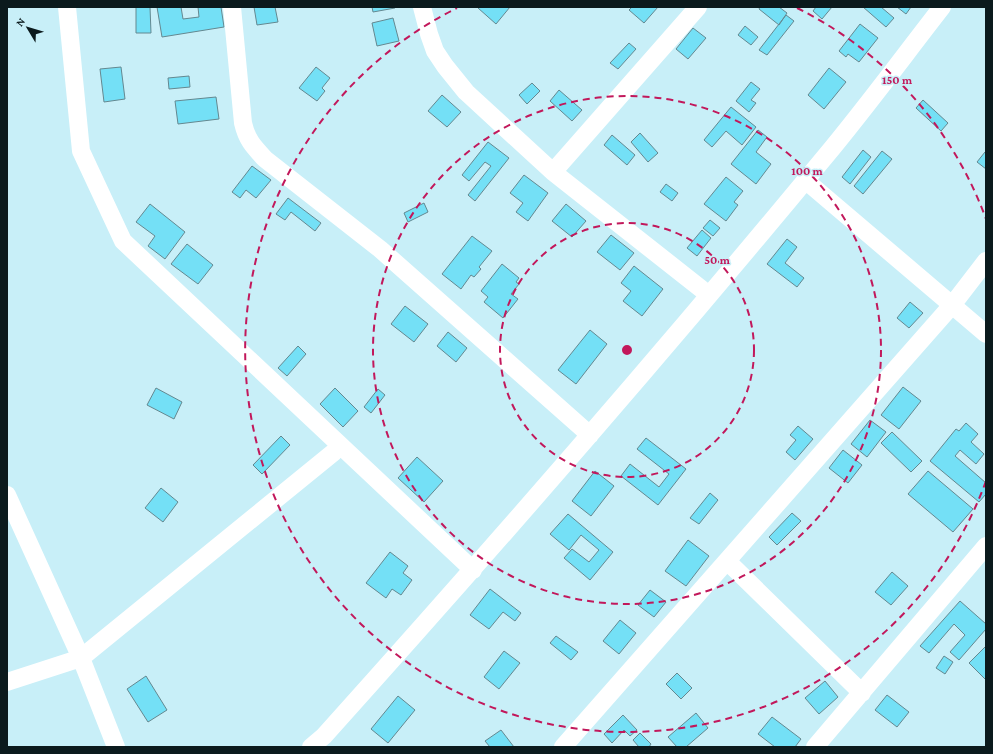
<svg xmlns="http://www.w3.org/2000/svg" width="993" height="754" font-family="'Crimson Pro',serif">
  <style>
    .building { fill: #74e0f6; stroke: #648890 }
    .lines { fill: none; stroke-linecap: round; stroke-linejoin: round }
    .minor { stroke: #fff; stroke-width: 18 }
    .ring { fill: none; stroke: #c2185b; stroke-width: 2; stroke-dasharray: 7 5 }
    .centre { fill: #c2185b; stroke: #c8eff8; stroke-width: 2 }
    .ring-label { font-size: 12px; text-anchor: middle; font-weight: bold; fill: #c2185b; stroke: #c8eff8; stroke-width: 3; stroke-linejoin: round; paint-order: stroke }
  </style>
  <rect width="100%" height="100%" fill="#c8eff8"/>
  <path class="building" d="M136 7H150L151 33H136Z
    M157 7H181L183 19 199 17 198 7H221L224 27 162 37Z
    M254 7H275L278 22 257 25Z
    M372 7H394L395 8 373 12Z
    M479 7H510L496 24 478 8Z
    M632 7H658L644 23 629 10Z
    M760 7H779L787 13 779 25 759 9Z
    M816 7H832L822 19 813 11Z
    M863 7H881L894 18 886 27Z
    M897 7H911L906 14Z
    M786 15 794 21 767 55 759 50Z
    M393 18 399 41 377 46 372 23Z
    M860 24 878 38 859 62 848 54 846 57 839 51Z
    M745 26 758 37 751 45 738 35Z
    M693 28 706 38 688 59 676 49Z
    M629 43 636 49 618 69 610 63Z
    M121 67 125 99 104 102 100 69Z
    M316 67 330 78 322 88 325 91 317 101 299 88Z
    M829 68 846 82 824 109 808 95Z
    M189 76 190 87 169 89 168 78Z
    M751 82 760 89 751 100 756 103 749 112 736 101Z
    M532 83 540 91 527 104 519 95Z
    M559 90 582 110 572 121 550 101Z
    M442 95 461 112 447 127 428 111Z
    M216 97 219 119 178 124 175 101Z
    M923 100 948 123 941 131 916 108Z
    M731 107 756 127 742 145 726 131 712 147 704 140Z
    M758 130 767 137 756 152 771 164 756 184 731 164Z
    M640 133 658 153 648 162 631 142Z
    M612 135 635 155 627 165 604 145Z
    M488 142 509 158 475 201 468 195 491 166 485 162 469 181 462 175Z
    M863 150 871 157 850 184 842 177Z
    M882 151 892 159 863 194 854 186Z
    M985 152 986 153V169L977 162Z
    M252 166 271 180 256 198 246 190 240 198 232 192Z
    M524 175 548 193 528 221 516 212 523 203 510 193Z
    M726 177 743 191 734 202 738 205 726 221 704 204Z
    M666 184 678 193 672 201 660 192Z
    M288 198 321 223 315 231 291 212 285 220 276 214Z
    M424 203 428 212 408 222 404 213Z
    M150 204 185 232 165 259 148 246 155 236 136 222Z
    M566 204 586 221 572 237 552 221Z
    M710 220 720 228 713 236 703 228Z
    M702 230 711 238 697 256 687 248Z
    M611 235 634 253 620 270 597 252Z
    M472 236 492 251 479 267 481 269 474 277 471 275 461 289 442 274Z
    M787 239 797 247 785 263 804 278 797 287 767 264Z
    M187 244 213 265 198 284 171 264Z
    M502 264 519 278 516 282 519 284 511 294 518 299 503 318 484 302 488 297 481 291Z
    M634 266 663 289 642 316 623 301 631 291 621 283Z
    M910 302 923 313 909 328 897 318Z
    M405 306 428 324 414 342 391 324Z
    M590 330 607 344 576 384 558 370Z
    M448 332 467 348 456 362 437 346Z
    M298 346 306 354 287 376 278 368Z
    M903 387 921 401 899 429 881 415Z
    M156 388 182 402 174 419 147 405Z
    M335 388 358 411 343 427 320 404Z
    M378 389 385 395 371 413 364 407Z
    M870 420 886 432 867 457 851 444Z
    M966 423 978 434 971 442 984 454 976 464 960 450 955 456 986 483V494L979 502 930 461 956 429 959 431Z
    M798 426 813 439 795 460 786 452 796 440 790 435Z
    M892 432 922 461 911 472 881 443Z
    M281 436 290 445 262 474 253 465Z
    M646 438 686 469 658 505 621 476 630 464 659 487 669 474 637 449Z
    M843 450 862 465 848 483 829 468Z
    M417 457 443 481 424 502 398 478Z
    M595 471 614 486 591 516 572 501Z
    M928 471 973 509 953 532 908 494Z
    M161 488 178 502 163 522 145 508Z
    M710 493 718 500 699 524 690 518Z
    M792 513 801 521 777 545 769 537Z
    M568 514 613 552 590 580 564 558 572 549 589 562 599 550 581 535 569 550 550 534Z
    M688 540 709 556 686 586 665 571Z
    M390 552 408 566 403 573 412 580 401 595 392 589 386 598 366 583Z
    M892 572 908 586 891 605 875 592Z
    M490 589 521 613 515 621 503 612 489 629 470 615Z
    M650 590 666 602 654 617 638 605Z
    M960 601 986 624V629L959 660 950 652 965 635 954 624 929 653 920 646Z
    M620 620 636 633 619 654 603 641Z
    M556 636 578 652 571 660 550 643Z
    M986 646V680L969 663Z
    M504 651 520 663 499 689 484 677Z
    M944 656 953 662 945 674 936 668Z
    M677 673 692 688 681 699 666 684Z
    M146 676 167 710 148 722 127 689Z
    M825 681 838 697 819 714 805 698Z
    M887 695 909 712 897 727 875 710Z
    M398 696 415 710 388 743 371 729Z
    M696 713 708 728 686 747H677L668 737Z
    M623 715 637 730 630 736 624 730 612 743 604 734Z
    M772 717 801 739 795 747H775L758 734Z
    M501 730 514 747H490L485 741Z
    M640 733 651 744 649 747H639L633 740Z"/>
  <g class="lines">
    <path class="minor" d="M67 7 81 151 123 241 473 570
      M232 7 243 123C247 140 253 146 265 159L380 249 590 435
      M422 7 429 34 435 51 445 66 466 92 553 172 698 7
      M553 172 709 295
      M805 180 986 334
      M7 495 81 658 116 747
      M727 561 862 693
      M7 682 81 658 334 452
      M311 747 324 736C494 547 661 355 824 158 865 109 903 57 942 7
      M563 747 953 304 986 261
      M815 747 986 546"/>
  </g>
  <g class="ring">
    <circle cx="627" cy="350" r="127"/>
    <circle cx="627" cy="350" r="254"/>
    <path d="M986 481A382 382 0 1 1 457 8M797 8A382 382 0 0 1 986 219"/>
  </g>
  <circle cx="627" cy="350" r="6" class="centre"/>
  <g class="ring-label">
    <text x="897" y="84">150 m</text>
    <text x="807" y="175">100 m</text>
    <text x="717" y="264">50 m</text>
  </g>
  <rect width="993" height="754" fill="none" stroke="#0b1a1d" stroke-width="16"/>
  <g transform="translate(28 28) rotate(308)" stroke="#c8eff8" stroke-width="3" paint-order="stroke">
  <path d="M0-3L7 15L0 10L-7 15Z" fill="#0b1a1d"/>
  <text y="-6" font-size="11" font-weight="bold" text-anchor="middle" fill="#0b1a1d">N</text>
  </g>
</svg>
